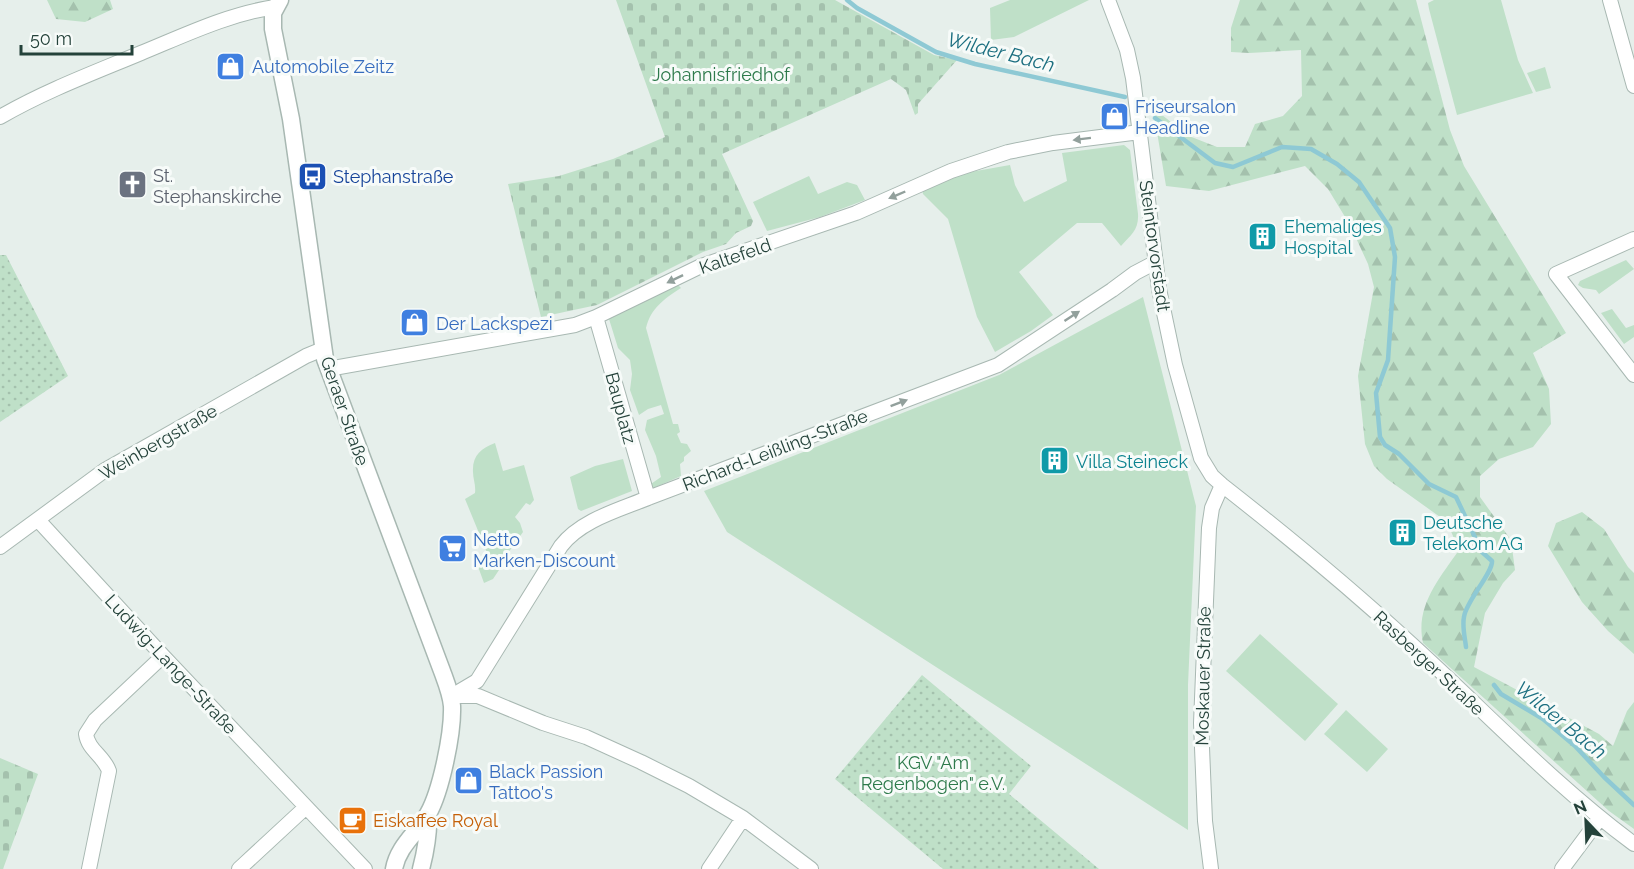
<svg xmlns="http://www.w3.org/2000/svg" width="1634" height="869" font-family="Raleway,sans-serif">
  <style>
    .green { fill: #bfe0c8 }
    .forest { fill: url(#forest-firs) }
    .cemetery { fill: url(#cemetery-stones) }
    .garden { fill: url(#garden-dots) }
    .lines { fill: none; stroke-linecap: round; stroke-linejoin: round }
    .stream { stroke: #8ec9d4; stroke-width: 4.5 }
    .minor-casing { stroke: #a8b8b2; stroke-width: 16 }
    .tertiary-casing { stroke: #a8b8b2; stroke-width: 19 }
    .minor { stroke: #fff; stroke-width: 14 }
    .tertiary { stroke: #fff; stroke-width: 16 }
    .oneway { fill: #92a09c }
    .labels { text-anchor: middle; dominant-baseline: central; stroke-width: 6; stroke-linejoin: round; paint-order: stroke }
    .shop-label { font-size: 18px; fill: #366cbe; stroke: #f7fbf9; text-anchor: start }
    .park-label { font-size: 18px; fill: #2d7a4b; stroke: #f7fbf9 }
    .worship-label { font-size: 18px; fill: #5b616d; stroke: #f7fbf9; text-anchor: start }
    .transit-label { font-size: 18px; fill: #164399; stroke: #f7fbf9; text-anchor: start }
    .culture-label { font-size: 18px; fill: #0d838f; stroke: #f7fbf9; text-anchor: start }
    .street-label { font-size: 18px; fill: #24423a; stroke: #f7fbf9 }
    .food-label { font-size: 18px; fill: #c56008; stroke: #f7fbf9; text-anchor: start }
    .water-label { font-size: 20px; font-style: italic; fill: #1c6f80; stroke: #f7fbf9 }
  </style>
  <defs>
    <pattern id="forest-firs" width="22" height="20" patternUnits="userSpaceOnUse" patternTransform="scale(1.5)"><rect width="22" height="20" fill="#bfe0c8"/><path d="M5 1l3.5 6h-7zM16 11l3.5 6h-7z" fill="#a4c1ad"/></pattern>
    <pattern id="cemetery-stones" width="16" height="16" patternUnits="userSpaceOnUse" patternTransform="scale(1.5)"><rect width="16" height="16" fill="#bfe0c8"/><path d="M2 7V4a2 2 0 0 1 4 0v3zM10 15v-3a2 2 0 0 1 4 0v3z" fill="#a4c1ad"/></pattern>
    <pattern id="garden-dots" width="8" height="8" patternUnits="userSpaceOnUse" patternTransform="scale(1.5)"><rect width="8" height="8" fill="#bfe0c8"/><path d="M2 2h.1M6 6h.1" fill="none" stroke="#a4c1ad" stroke-width="1.8" stroke-linecap="round"/></pattern>
  </defs>
  <rect width="100%" height="100%" fill="#e6efeb"/>
  <path class="green" d="M1010 0H1089L1014 37 991 40 990 8Z
    M1434 0H1501L1518 60 1533 93 1457 115 1429 9 1428 3Z
    M1545 67 1551 88 1536 92 1527 73Z
    M1124 145 1130 150 1138 214C1139 230 1131 235 1121 246L1102 223H1077L1019 272 1053 315 1031 331 995 352 977 317 948 219 923 194 922 189 959 174 1010 165 1015 185 1024 202 1067 181 1062 153Z
    M809 176 818 194 847 182 857 185 865 200 820 217 767 231 753 202Z
    M1626 260 1634 269 1599 294 1596 290 1583 288 1578 285 1580 281Z
    M677 284 681 288C664 299 651 308 646 328L673 424H678L680 432 677 434 681 443 687 444 691 451 684 457V461L680 464 681 476 651 489 648 486 661 477 656 456 645 430 647 420 664 414 661 405 648 409 639 415 630 390 632 374 630 360 618 348 609 319Z
    M1143 297 1196 506 1188 685V830L727 532 704 491 999 375Z
    M1612 309 1626 328 1634 325V337L1624 344 1601 313Z
    M495 443 503 471 524 465 534 500 530 505 526 503 515 517 520 523 523 532 508 553 509 555 493 579 484 583 476 561 488 555 465 499 475 493C476 485 473 479 473 472 472 456 481 448 495 443Z
    M623 459 632 491 581 511 578 509 570 477 595 466Z
    M1260 634 1338 704 1305 741 1226 671Z
    M1346 710 1388 749 1367 772 1324 734Z"/>
  <path class="forest" d="M47 0H110L113 9 85 22 56 19Z
    M1240 0H1416L1450 130 1464 166 1566 333 1533 353 1549 389 1551 424 1533 447 1499 459 1480 476V497L1511 540 1515 570 1503 583 1485 613 1474 667 1599 734 1613 746 1627 711 1634 702V829L1609 811 1423 643C1415 606 1439 579 1459 550L1447 522 1387 479 1374 466 1365 444 1358 376 1374 287 1368 264 1350 225 1328 189 1305 166 1209 191 1166 186 1153 108 1189 136 1217 147H1245L1255 124 1283 116 1302 96 1301 50 1249 53 1231 52V28Z
    M1582 512 1604 529 1628 567 1634 573V654L1608 631 1582 602 1548 546 1556 523Z"/>
  <path class="cemetery" d="M616 0H835L934 55 957 60 918 104V113L915 115 906 90 891 79 722 154 753 221 751 226 736 233 726 244 703 252 597 305 541 317 508 184 559 176 613 159 665 137Z
    M0 758 38 774 3 869H0Z"/>
  <path class="garden" d="M0 255H6L68 376 0 422Z
    M922 675 1031 766 1009 794 1099 869H943L835 779Z"/>
  <g class="lines">
    <path class="stream" d="M847 0 857 8 936 52 975 64 1125 97
      M1155 118 1215 163 1233 167 1282 147 1311 149 1337 164 1359 182 1390 228 1395 257 1388 360 1376 393 1380 437 1385 445 1399 454 1429 484 1456 497 1482 552 1492 561C1493 573 1466 601 1464 617 1462 626 1465 638 1466 647
      M1494 685 1501 694 1543 719 1575 746 1604 777 1634 805"/>
    <defs>
      <path id="minor" d="M1108 0 1127 50 1133 78 1159 289 1175 365 1201 458 1212 476 1222 485C1286 535 1350 588 1410 643 1485 711 1553 784 1634 844
        M1610 0 1634 86
        M0 117C45 91 93 73 141 53 185 35 228 14 275 7
        M1634 239 1556 274 1634 375
        M596 317 648 498
        M328 369 575 325 596 317 701 266 856 213 951 171 1008 152 1053 143 1140 132
        M38 520 163 656 365 869
        M0 547 105 470 306 356 323 349
        M455 696H478L543 723 586 737 641 762 689 786 743 818 811 869
        M450 697 477 681 561 546C581 520 619 510 648 498L998 365 1112 290 1135 273 1156 262
        M89 869 109 771C104 756 88 750 86 734L95 720 163 656
        M239 869 306 807
        M709 869 743 818
        M1211 869 1205 821 1201 723 1209 528 1212 508 1222 485
        M1562 869 1600 818"/>
      <path id="tertiary" d="M280 0 273 13V29L291 119 325 359 442 671C446 682 451 694 452 706 453 733 441 791 428 814 417 833 398 846 394 869
        M421 869C426 850 429 834 428 814"/>
    </defs>
    <use href="#minor" class="minor-casing"/>
    <use href="#tertiary" class="tertiary-casing"/>
    <use href="#minor" class="minor"/>
    <use href="#tertiary" class="tertiary"/>
  </g>
  <defs><path id="oneway-solid" d="M-6-.8H1V-3.2L6.5 0L1 3.2V.8H-6Z" transform="scale(1.5)"/></defs>
  <g class="oneway">
    <use href="#oneway-solid" transform="translate(1082 139) rotate(173)"/>
    <use href="#oneway-solid" transform="translate(897 195) rotate(157)"/>
    <use href="#oneway-solid" transform="translate(675 279) rotate(154)"/>
    <use href="#oneway-solid" transform="translate(1072 316) rotate(-33)"/>
    <use href="#oneway-solid" transform="translate(899 403) rotate(-21)"/>
  </g>
  <defs>
    <symbol id="shop-square" viewBox="-11 -11 22 22"><rect x="-9" y="-9" width="18" height="18" rx="4" fill="#3f7fe0" stroke="#f7fbf9"/><path d="M-5-2.5h2.3a2.7 3.5 0 0 1 5.4 0H5L5.5 6h-11ZM-1.5-2.5h3a1.5 2.3 0 0 0-3 0Z" fill="#fff"/></symbol>
    <symbol id="bus-square" viewBox="-11 -11 22 22"><rect x="-9" y="-9" width="18" height="18" rx="4" fill="#1a4fb4" stroke="#f7fbf9"/><path d="M-5-6H5V4H4V6H2V4H-2V6H-4V4H-5ZM-3.5-4V0h7V-4ZM-3.5 1.2v1.5H-2V1.2ZM2 1.2v1.5H3.5V1.2Z" fill="#fff"/></symbol>
    <symbol id="church-square" viewBox="-11 -11 22 22"><rect x="-9" y="-9" width="18" height="18" rx="4" fill="#6b7280" stroke="#f7fbf9"/><path d="M-1.2-6h2.4v3.5h3.3v2.4h-3.3V6h-2.4V-.1h-3.3v-2.4h3.3Z" fill="#fff"/></symbol>
    <symbol id="building-square" viewBox="-11 -11 22 22"><rect x="-9" y="-9" width="18" height="18" rx="4" fill="#0f9aa8" stroke="#f7fbf9"/><path d="M-4-6H4V6H1V3H-1V6H-4ZM-2.5-4.3h1.7v1.8h-1.7ZM.8-4.3h1.7v1.8H.8ZM-2.5-1h1.7V.8h-1.7ZM.8-1h1.7V.8H.8Z" fill="#fff"/></symbol>
    <symbol id="supermarket-square" viewBox="-11 -11 22 22"><rect x="-9" y="-9" width="18" height="18" rx="4" fill="#3f7fe0" stroke="#f7fbf9"/><path d="M-6-5.5h2.5l.6 2H6L4.5 2H-2.5L-4.4-4H-6ZM-1.5 3.2a1.3 1.3 0 1 0 .1 0ZM3 3.2a1.3 1.3 0 1 0 .1 0Z" fill="#fff"/></symbol>
    <symbol id="cafe-square" viewBox="-11 -11 22 22"><rect x="-9" y="-9" width="18" height="18" rx="4" fill="#e8710a" stroke="#f7fbf9"/><path d="M-5.5-4.5H6V0H3Q3 3.5 0 3.5H-2.5Q-5.5 3.5-5.5 0ZM3-3.2v2h1.7v-2ZM-6 4.5H4V6H-6Z" fill="#fff"/></symbol>
  </defs>
  <g fill-rule="evenodd">
    <use href="#shop-square" x="214" y="50" width="33" height="33"/>
    <use href="#shop-square" x="1098" y="100" width="33" height="33"/>
    <use href="#bus-square" x="296" y="160" width="33" height="33"/>
    <use href="#church-square" x="116" y="168" width="33" height="33"/>
    <use href="#building-square" x="1246" y="220" width="33" height="33"/>
    <use href="#shop-square" x="398" y="306" width="33" height="33"/>
    <use href="#building-square" x="1038" y="444" width="33" height="33"/>
    <use href="#building-square" x="1386" y="516" width="33" height="33"/>
    <use href="#supermarket-square" x="436" y="532" width="33" height="33"/>
    <use href="#shop-square" x="452" y="764" width="33" height="33"/>
    <use href="#cafe-square" x="336" y="804" width="33" height="33"/>
  </g>
  <g class="labels">
    <g class="shop-label">
      <text x="252" y="66">Automobile Zeitz</text>
      <text x="1135" y="106">Friseursalon<tspan x="1135" dy="21">Headline</tspan></text>
      <text x="436" y="323">Der Lackspezi</text>
      <text x="473" y="539">Netto<tspan x="473" dy="21">Marken-Discount</tspan></text>
      <text x="489" y="771">Black Passion<tspan x="489" dy="21">Tattoo's</tspan></text>
    </g>
    <g class="park-label">
      <text x="721" y="74">Johannisfriedhof</text>
      <text x="933" y="762">KGV "Am<tspan x="933" dy="21">Regenbogen" e.V.</tspan></text>
    </g>
    <g class="worship-label">
      <text x="153" y="175">St.<tspan x="153" dy="21">Stephanskirche</tspan></text>
    </g>
    <g class="transit-label">
      <text x="333" y="176">Stephanstraße</text>
    </g>
    <g class="culture-label">
      <text x="1284" y="226">Ehemaliges<tspan x="1284" dy="21">Hospital</tspan></text>
      <text x="1076" y="461">Villa Steineck</text>
      <text x="1423" y="522">Deutsche<tspan x="1423" dy="21">Telekom AG</tspan></text>
    </g>
    <g class="street-label">
      <text transform="translate(1155 246) rotate(82)">Steintorvorstadt</text>
      <text transform="translate(735 256) rotate(-19)">Kaltefeld</text>
      <text transform="translate(621 408) rotate(75)">Bauplatz</text>
      <text transform="translate(345 411) rotate(71)">Geraer Straße</text>
      <text transform="translate(158 442) rotate(-30)">Weinbergstraße</text>
      <text transform="translate(775 450) rotate(-21)">Richard-Leißling-Straße</text>
      <text transform="translate(1429 663) rotate(43)">Rasberger Straße</text>
      <text transform="translate(171 664) rotate(47)">Ludwig-Lange-Straße</text>
      <text transform="translate(1203 676) rotate(-89)">Moskauer Straße</text>
    </g>
    <g class="food-label">
      <text x="373" y="820">Eiskaffee Royal</text>
    </g>
    <g class="water-label">
      <text transform="translate(1001 52) rotate(14)">Wilder Bach</text>
      <text transform="translate(1561 720) rotate(39)">Wilder Bach</text>
    </g>
  </g>
  <g transform="translate(1586 821) rotate(337)" stroke="#f7fbf9" stroke-width="4.5" paint-order="stroke">
  <path d="M0-4.5L10 22L0 15L-10 22Z" fill="#24423a"/>
  <text y="-9" font-size="16" font-weight="bold" text-anchor="middle" fill="#24423a">N</text>
  </g>
  <path d="M21 45v9h111v-9" fill="none" stroke="#24423a" stroke-width="3"/>
  <text x="30" y="45" font-size="18" fill="#24423a" stroke="#f7fbf9" stroke-width="4.5" paint-order="stroke">50 m</text>
</svg>
